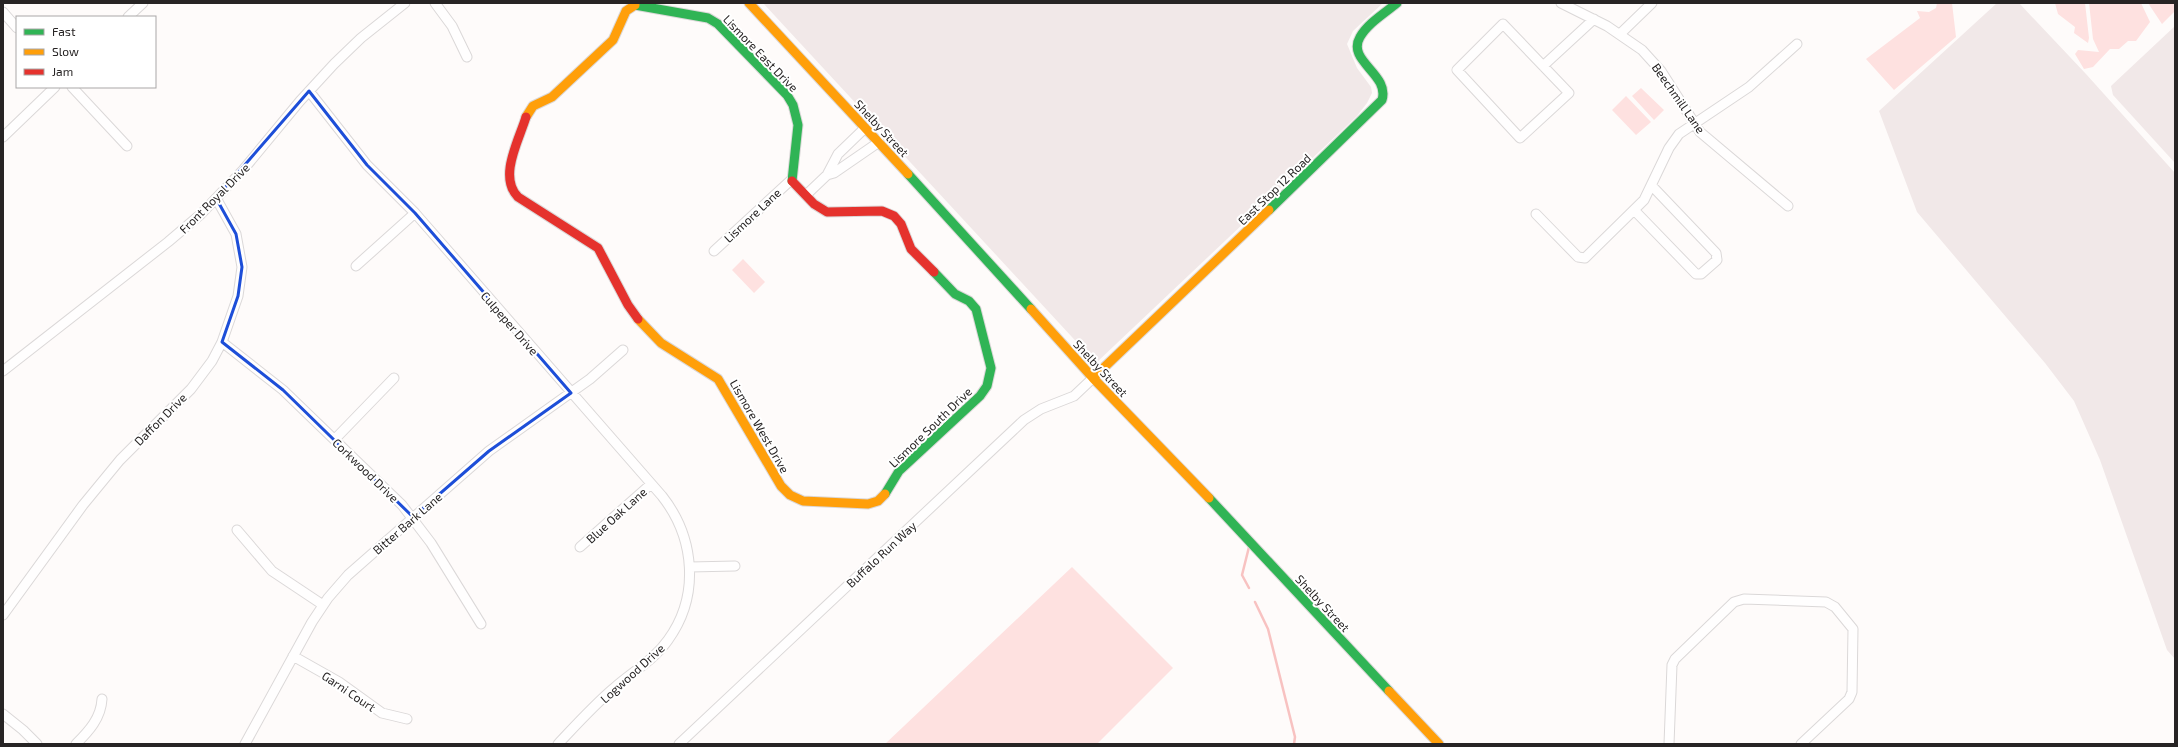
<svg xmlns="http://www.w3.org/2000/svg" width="2178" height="747" font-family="'Exo 2',sans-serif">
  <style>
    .built { fill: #f1e8e8 }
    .green { fill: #fee1e0 }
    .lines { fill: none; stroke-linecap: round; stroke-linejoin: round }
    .stream { stroke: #f8c2c1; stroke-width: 2.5 }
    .street-casing { stroke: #dbd8d8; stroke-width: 11 }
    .fast-casing { stroke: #dbd8d8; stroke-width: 11 }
    .slow-casing { stroke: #dbd8d8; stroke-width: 11 }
    .jam-casing { stroke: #dbd8d8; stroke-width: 11 }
    .street { stroke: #fffefe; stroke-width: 9 }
    .fast { stroke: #30b455; stroke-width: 9 }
    .slow { stroke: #ff9f0a; stroke-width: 9 }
    .jam { stroke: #e5322d; stroke-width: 9 }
    .marked { fill: none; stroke: #1d4ed8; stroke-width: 3; stroke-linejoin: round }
    .labels { text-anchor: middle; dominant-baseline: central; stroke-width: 4; stroke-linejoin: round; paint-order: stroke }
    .street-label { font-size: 12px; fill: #272424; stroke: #fff }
  </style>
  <rect width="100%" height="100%" fill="#fefbfa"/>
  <path class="built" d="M763 3H1383L1353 31 1347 44 1357 68 1371 87 1372 93 1367 103 1357 116 1096 363Z
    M1997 3H2019L2086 74 2175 173V659L2167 650 2100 460 2074 401 2045 363 1917 212 1879 111Z
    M2175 26V163L2113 95 2111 86Z"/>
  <path class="green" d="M1937 3H1952L1956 37 1894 90 1866 59 1920 18 1917 11 1929 12 1936 8Z
    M2055 3H2085L2089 38 2088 43 2074 33 2075 27 2058 14Z
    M2089 3H2141L2150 22 2136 41H2128L2119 49H2110L2093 67 2084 69 2075 54 2078 50 2099 52 2093 39Z
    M2148 3H2175V11L2162 24Z
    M1641 88 1664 110 1654 120 1632 96Z
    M1626 96 1651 122 1636 135 1612 110Z
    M743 259 765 282 754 293 732 270Z
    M1072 567 1173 668 1097 744H885Z"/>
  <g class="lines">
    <path class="stream" d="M1249 588 1242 575 1249 547
      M1255 602 1268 629 1295 737 1294 744"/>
    <defs>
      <path id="street" d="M435 3 452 26 467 57
        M1561 3 1607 26 1642 50 1661 71 1700 132 1788 206
        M3 12 17 28
        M128 17 143 3
        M1503 24 1569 93 1520 138 1457 70Z
        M1620 34 1652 3
        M1543 66 1594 19
        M72 87 127 146
        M309 91 367 165 415 213 662 496C695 538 700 596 668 640 654 660 632 672 614 688 594 705 576 725 558 744
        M865 128 838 154 827 175 834 173 879 142
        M3 137 55 87
        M806 195 827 175
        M1635 211 1696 274H1701L1717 260 1716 253 1652 186
        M1536 214 1578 257 1585 258 1644 200 1669 148 1679 134 1749 87 1797 44
        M714 251 791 180
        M356 266 415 213
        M222 342 283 390 402 505 431 543 481 624
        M3 371 168 242 201 214 243 170 300 101 334 64 361 38 405 3
        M335 439 394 378
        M237 530 272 571 323 605
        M580 547 651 484
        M690 567 735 566
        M3 615 83 505 120 460 191 389 212 361 222 342 238 296 242 267 236 234 216 198
        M293 656 339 682 382 713 407 719
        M3 714 23 730 37 744
        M76 744C89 731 101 718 102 699
        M245 744 312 622 328 598 348 575 489 451 590 379 623 350
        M679 744 1024 420 1041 409 1074 396 1093 378
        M1669 744 1672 665 1675 659 1734 602 1744 599 1826 602 1835 607 1853 629 1852 692 1849 699 1801 744"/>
      <path id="fast" d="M635 5 708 18 718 24 787 95 793 105 798 125 792 181
        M908 174 1031 309
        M1269 210 1382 100C1390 74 1346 61 1360 37 1368 23 1385 13 1397 3
        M885 494 899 471 980 396 987 386 991 368 976 309 969 301 955 294 934 272
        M1209 498 1389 691"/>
      <path id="slow" d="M749 3 908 174
        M526 117 533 106 552 97 613 40 626 11 635 5
        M1031 309 1093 378 1209 498
        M638 319 661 343 718 379 781 486 790 495 803 501 868 504 878 501 885 494
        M1093 378 1269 210
        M1389 691 1439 744"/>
      <path id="jam" d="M526 117C519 140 498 177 518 197L598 248 628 305 638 319
        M792 181 814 204 827 212 882 211 894 216 901 224 911 249 934 272"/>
    </defs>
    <use href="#street" class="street-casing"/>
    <use href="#fast" class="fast-casing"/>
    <use href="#slow" class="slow-casing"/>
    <use href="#jam" class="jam-casing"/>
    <use href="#street" class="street"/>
    <use href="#fast" class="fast"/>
    <use href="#slow" class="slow"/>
    <use href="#jam" class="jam"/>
  </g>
  <path class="marked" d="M309 91 367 165 415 213 571 393 489 451 413 517 283 390 222 342 238 296 242 267 236 234 216 198Z"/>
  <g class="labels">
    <g class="street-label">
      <text transform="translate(761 53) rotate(46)">Lismore East Drive</text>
      <text transform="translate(1679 98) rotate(55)">Beechmill Lane</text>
      <text transform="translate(882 128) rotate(47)">Shelby Street</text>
      <text transform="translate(1274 189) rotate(-44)">East Stop 12 Road</text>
      <text transform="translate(214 198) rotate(-45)">Front Royal Drive</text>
      <text transform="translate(752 215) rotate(-43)">Lismore Lane</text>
      <text transform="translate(510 323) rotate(49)">Culpeper Drive</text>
      <text transform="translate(1101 368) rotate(47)">Shelby Street</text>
      <text transform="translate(160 419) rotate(-45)">Daffon Drive</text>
      <text transform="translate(760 426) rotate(60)">Lismore West Drive</text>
      <text transform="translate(930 427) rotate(-44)">Lismore South Drive</text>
      <text transform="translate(366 470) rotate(44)">Corkwood Drive</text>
      <text transform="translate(616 515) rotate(-42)">Blue Oak Lane</text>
      <text transform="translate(407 523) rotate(-41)">Bitter Bark Lane</text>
      <text transform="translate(881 554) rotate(-43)">Buffalo Run Way</text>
      <text transform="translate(1323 603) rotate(47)">Shelby Street</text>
      <text transform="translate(632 673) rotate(-42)">Logwood Drive</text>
      <text transform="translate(349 691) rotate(34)">Garni Court</text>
    </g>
  </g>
  <rect width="2178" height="747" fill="none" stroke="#272424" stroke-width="8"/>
  <rect x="16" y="16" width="140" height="72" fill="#ffffff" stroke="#a9a7a7"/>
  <rect x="24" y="29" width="20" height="6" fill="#30b455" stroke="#a9a7a7"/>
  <text x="52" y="36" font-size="12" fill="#272424">Fast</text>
  <rect x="24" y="49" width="20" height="6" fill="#ff9f0a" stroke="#a9a7a7"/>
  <text x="52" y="56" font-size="12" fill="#272424">Slow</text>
  <rect x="24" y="69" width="20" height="6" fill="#e5322d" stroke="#a9a7a7"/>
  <text x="52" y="76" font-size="12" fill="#272424">Jam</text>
</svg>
